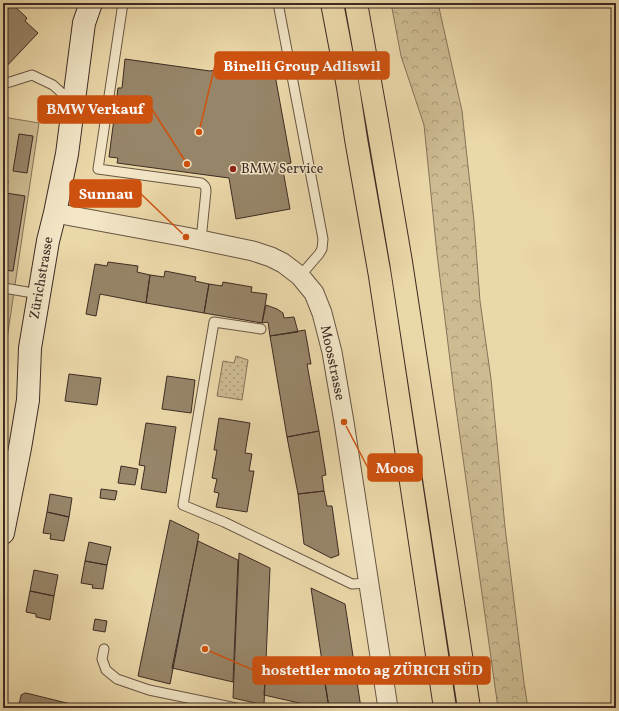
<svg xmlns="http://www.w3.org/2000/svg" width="619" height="711" font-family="Vollkorn,serif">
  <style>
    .green { fill: #cdbb92; stroke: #85735a }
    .forest { fill: url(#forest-crowns); stroke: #85735a }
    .park { fill: url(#park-dots); stroke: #85735a }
    .building { fill: #978569; stroke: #3d2b23 }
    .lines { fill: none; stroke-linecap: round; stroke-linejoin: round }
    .service-casing { stroke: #685644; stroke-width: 11 }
    .minor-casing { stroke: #685644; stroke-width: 21 }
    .secondary-casing { stroke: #3d2b23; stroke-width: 24 }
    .motorway-casing { stroke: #3d2b23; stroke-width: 24 }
    .service { stroke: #f2e6c7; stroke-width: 9 }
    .minor { stroke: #f2e6c7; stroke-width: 19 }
    .secondary { stroke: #f2e6c7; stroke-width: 22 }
    .motorway { stroke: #ebd8a9; stroke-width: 22 }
    .poi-dot { fill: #8f2418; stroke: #f2e6c7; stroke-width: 1.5 }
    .labels { text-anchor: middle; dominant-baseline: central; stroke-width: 3; stroke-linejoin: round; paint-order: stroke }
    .poi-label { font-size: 14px; fill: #3d2b23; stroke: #f2e6c7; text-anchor: start }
    .street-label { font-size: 14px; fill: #3d2b23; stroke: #f2e6c7 }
    .leader { fill: none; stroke: #ce520f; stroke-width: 1.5 }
    .callout-dot { fill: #ce520f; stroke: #f2e6c7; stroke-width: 1.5 }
    .callout { fill: #ce520f; stroke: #ce520f; stroke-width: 1.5 }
    .callout-label { font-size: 15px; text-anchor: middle; font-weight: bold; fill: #fff }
  </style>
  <defs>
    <pattern id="forest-crowns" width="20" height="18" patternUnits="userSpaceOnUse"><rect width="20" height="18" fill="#cdbb92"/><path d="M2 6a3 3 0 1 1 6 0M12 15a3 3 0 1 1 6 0" fill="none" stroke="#a89877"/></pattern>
    <pattern id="park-dots" width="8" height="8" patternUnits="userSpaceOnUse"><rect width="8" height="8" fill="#cdbb92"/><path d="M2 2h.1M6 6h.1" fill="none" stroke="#a89877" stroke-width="1.8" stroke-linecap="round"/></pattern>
  </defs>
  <rect width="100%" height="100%" fill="#ebd8a9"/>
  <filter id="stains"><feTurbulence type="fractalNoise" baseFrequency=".005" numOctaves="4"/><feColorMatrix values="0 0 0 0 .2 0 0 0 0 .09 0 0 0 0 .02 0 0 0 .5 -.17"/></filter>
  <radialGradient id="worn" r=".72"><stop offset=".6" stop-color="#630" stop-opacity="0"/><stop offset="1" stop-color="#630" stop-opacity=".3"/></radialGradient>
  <path class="green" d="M3 117 39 123 3 366Z"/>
  <path class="forest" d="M391 3H438L462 111 474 221 480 301 491 379 505 527 524 683 528 708H498L455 401 437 254 424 125 401 56Z"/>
  <path class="park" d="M236 356 248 360 242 400 217 396 223 361 234 363Z"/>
  <path class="building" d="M3 3H11L27 18 25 21 38 33 3 70Z
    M125 59 210 71 263 62 266 77 275 75 291 163 282 165 290 209 236 219 229 178 117 163 118 158 109 157 118 88H122Z
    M19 134 33 136 27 173 13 171Z
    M3 180 8 181 6 193 25 196 13 271 3 270Z
    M108 262 138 266 137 272 150 275 146 303 100 294 96 316 86 314 95 264 107 266Z
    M165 271 196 277 195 281 209 284 204 313 146 303 150 275 164 277Z
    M223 282 252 287 251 292 267 294 262 323 204 313 209 284 222 286Z
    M266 305 277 309 283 313 284 318 294 317 298 332 270 336 268 322 262 323Z
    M305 330 311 364H307L319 431 287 437 270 336Z
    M69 374 101 378 97 405 65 401Z
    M167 376 195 380 191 413 162 409Z
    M219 418 250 423 245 453 252 454 249 471H254L247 512 216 507 219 493 214 492 217 479 212 478 217 450H214Z
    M146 423 176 427 166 493 141 489 145 466 139 465Z
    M319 431 326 475 322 476 324 491 298 494 287 437Z
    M121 466 138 469 135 485 118 483Z
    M101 489 117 491 115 500 100 498Z
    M324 491 327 506H332L339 555 331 558 304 544 298 494Z
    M50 494 72 498 69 517 47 512Z
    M47 512 69 517 64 541 50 539 51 534 43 533Z
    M170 520 199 534 170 684 138 676Z
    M198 541 238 560 233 682 172 668Z
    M89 542 111 547 107 565 85 561Z
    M239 553 270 568 264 705 233 698Z
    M85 561 107 565 103 589 92 588 93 585 81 583Z
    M34 570 58 575 54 596 30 591Z
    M311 588 345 604 361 708H329Z
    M30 591 54 596 50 620 36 617V614L26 612Z
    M95 619 107 621 105 632 93 630Z
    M266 659 323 672 329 708H321L264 695Z
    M25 693H26L87 708H18L21 696V695Z"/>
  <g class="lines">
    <defs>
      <path id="service" d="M123 3 98 169 201 183C205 185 206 187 206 191L201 240
        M278 3 323 239 322 249 319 254 300 276
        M3 83 10 82 32 75 53 85 64 95 72 104
        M4 288 39 294
        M261 329 214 322 183 505 224 522 352 584 369 583
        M104 649 102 659 106 670 117 679 149 690 236 708"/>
      <path id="minor" d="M55 213 186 237 253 251 271 257 283 263 300 276 314 293 322 313 332 352 344 422 388 708"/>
      <path id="secondary" d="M3 533 20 448 28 400 30 348 48 241 55 213 67 154 84 23 91 3"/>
      <path id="motorway" d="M332 3 348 87 356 139 380 276 445 708
        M356 3 377 121 401 262 469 708"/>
    </defs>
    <use href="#service" class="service-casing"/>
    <use href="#minor" class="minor-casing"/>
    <use href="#secondary" class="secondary-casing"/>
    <use href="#motorway" class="motorway-casing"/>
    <use href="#service" class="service"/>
    <use href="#minor" class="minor"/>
    <use href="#secondary" class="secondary"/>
    <use href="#motorway" class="motorway"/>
  </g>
  <circle class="poi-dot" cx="233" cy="169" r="4"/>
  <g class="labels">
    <g class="poi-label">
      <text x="241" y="169">BMW Service</text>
    </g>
    <g class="street-label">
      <text transform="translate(42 278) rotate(-80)">Zürichstrasse</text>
      <text transform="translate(332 363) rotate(78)">Moosstrasse</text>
    </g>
  </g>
  <path class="leader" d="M199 132L215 65M187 164L152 109M186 237L141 194M344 422L368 468M205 649L253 670"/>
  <g class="callout-dot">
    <circle cx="199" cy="132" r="4"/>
    <circle cx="187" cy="164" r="4"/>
    <circle cx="186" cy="237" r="4"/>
    <circle cx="344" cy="422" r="4"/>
    <circle cx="205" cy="649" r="4"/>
  </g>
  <g class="callout">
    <rect x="215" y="52" width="174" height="27" rx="4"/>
    <rect x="38" y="96" width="114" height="27" rx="4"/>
    <rect x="70" y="180" width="71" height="27" rx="4"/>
    <rect x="368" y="454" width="54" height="27" rx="4"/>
    <rect x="253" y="657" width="237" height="27" rx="4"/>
  </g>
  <g class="callout-label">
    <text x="302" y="71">Binelli Group Adliswil</text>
    <text x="95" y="114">BMW Verkauf</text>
    <text x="106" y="199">Sunnau</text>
    <text x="395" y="473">Moos</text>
    <text x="372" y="675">hostettler moto ag ZÜRICH SÜD</text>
  </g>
  <rect width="619" height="711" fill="none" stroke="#ebd8a9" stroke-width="16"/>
  <rect x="4" y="4" width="611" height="703" fill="none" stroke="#3d2b23" stroke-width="2"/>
  <rect x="8" y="8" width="603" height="695" fill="none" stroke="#3d2b23"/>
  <rect width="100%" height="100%" filter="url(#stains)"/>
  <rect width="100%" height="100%" fill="url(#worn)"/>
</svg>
